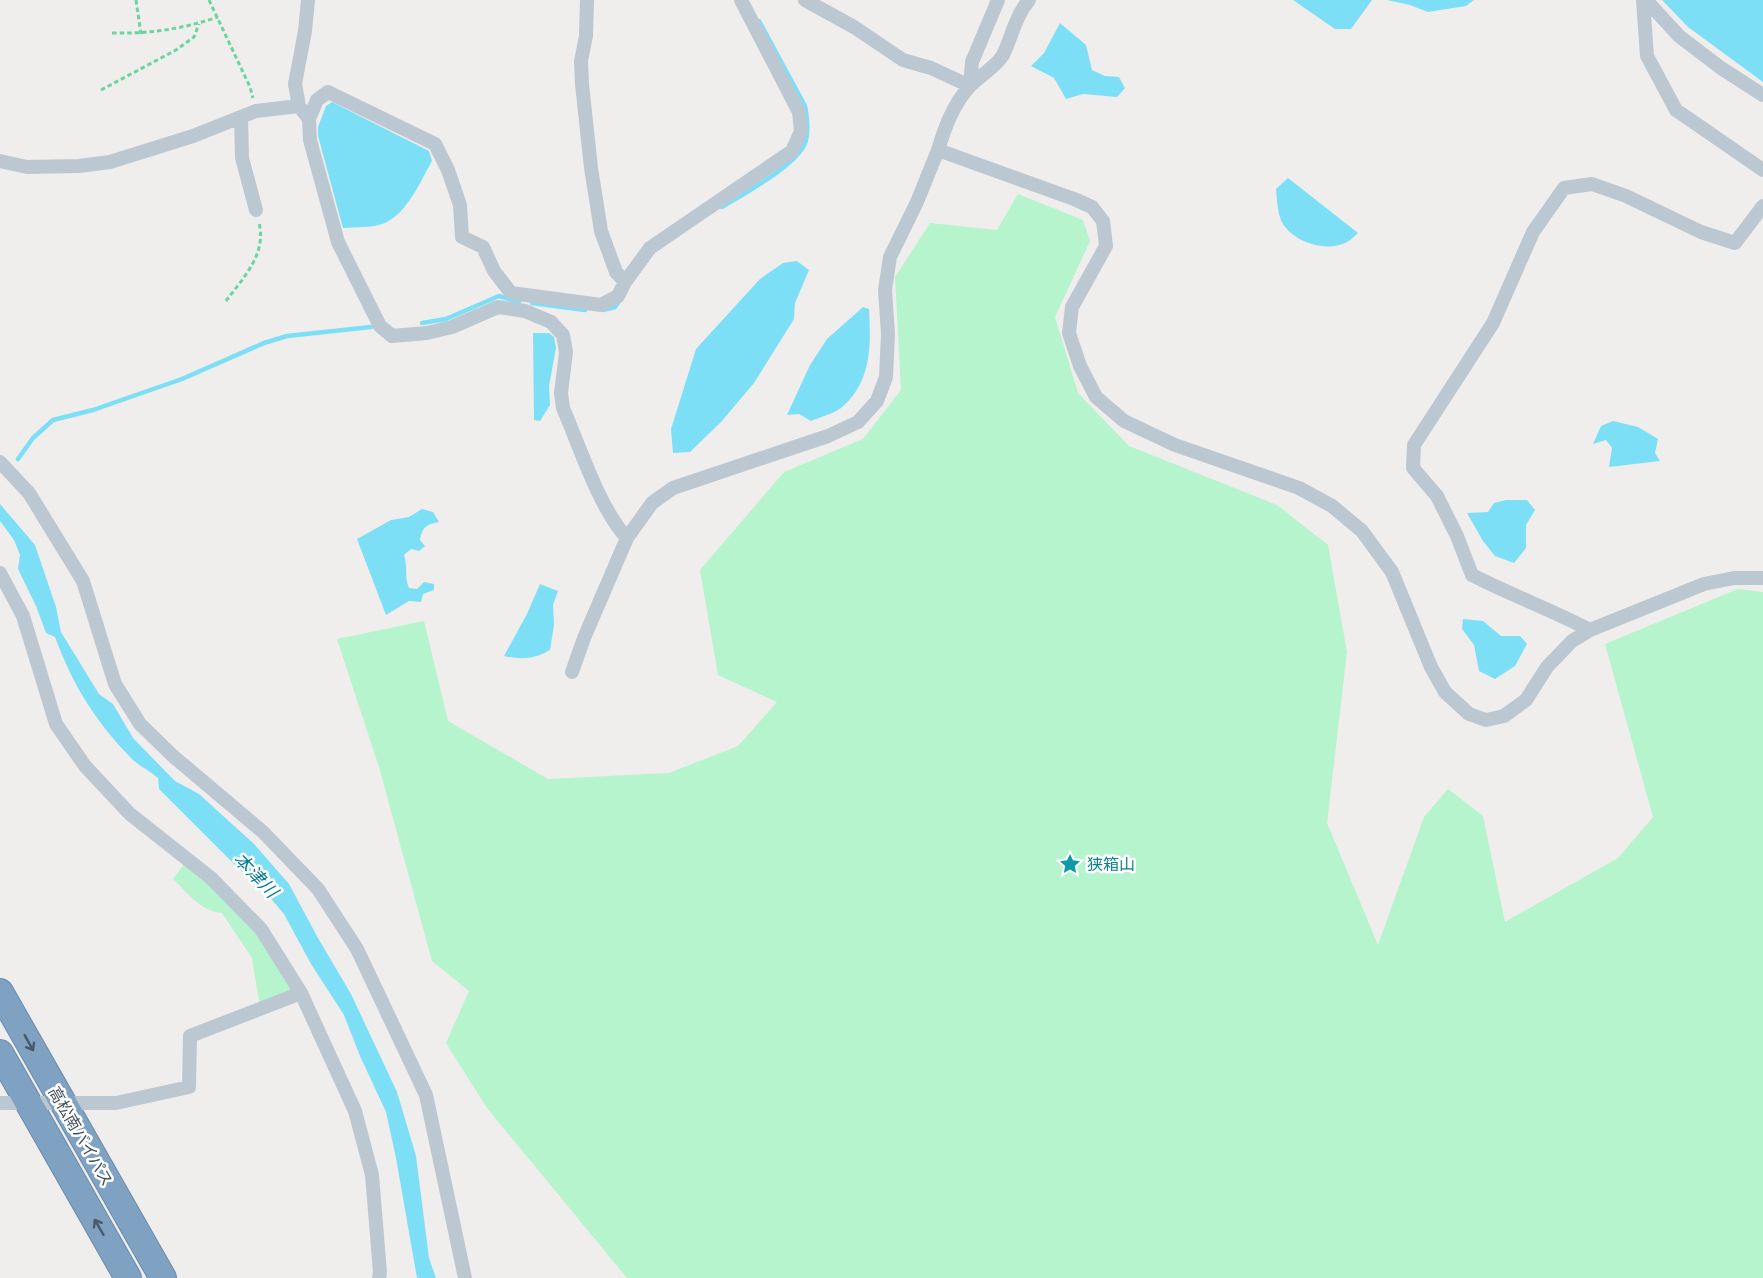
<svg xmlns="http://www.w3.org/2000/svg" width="1763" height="1278" font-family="'PT Sans','Noto Sans JP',sans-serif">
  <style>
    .green { fill: #b5f4cc }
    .water { fill: #7ddff6 }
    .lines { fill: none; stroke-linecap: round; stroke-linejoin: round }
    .stream { stroke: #7ddff6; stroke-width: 4.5 }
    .highway-casing { stroke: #6a8cae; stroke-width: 28 }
    .path { stroke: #6ad59e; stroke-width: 3; stroke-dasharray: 4.5 3; stroke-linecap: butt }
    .street { stroke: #bcc8d1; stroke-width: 14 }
    .highway { stroke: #7fa1c2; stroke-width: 26 }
    .oneway { stroke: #495967 }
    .labels { text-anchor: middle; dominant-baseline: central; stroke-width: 5; stroke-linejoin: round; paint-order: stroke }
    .culture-label { font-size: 16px; fill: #0d838f; stroke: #fff; text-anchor: start }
    .street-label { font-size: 16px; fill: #43515d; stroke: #fff }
    .water-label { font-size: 18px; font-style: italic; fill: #037e9b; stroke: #fff }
  </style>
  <rect width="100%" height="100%" fill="#f0eded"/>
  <path class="green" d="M1018 194 1083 220 1090 241 1055 317 1078 393 1129 446 1277 505 1328 545 1347 652 1327 823 1378 945 1424 817 1448 789 1483 816 1505 922 1618 858 1653 817 1605 644 1738 589 1763 592V1278H627L487 1108 446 1043 469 991 432 961 379 767 337 639 424 621 448 721 548 779 669 773 738 746 777 702 718 675 700 570 784 472 863 439 901 390 895 277 930 223 997 230Z
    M185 863 245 916 295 990 263 1002 259 1001 252 958 222 913C201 912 187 892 173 879Z"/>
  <path class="water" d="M1293 0H1372L1351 29H1335Z
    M1387 0H1474L1466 6 1428 12 1410 5Z
    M1662 0H1763V82L1688 27Z
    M1060 23 1086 45 1092 70 1105 76 1119 77 1125 88 1117 97 1083 94 1066 99 1054 78 1031 66 1044 53Z
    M332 102 429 151 432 161C420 182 408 212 385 223 374 228 355 227 343 228L318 136V127L326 106Z
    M1288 178 1358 233C1354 236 1351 240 1347 242 1326 254 1286 240 1280 217 1277 208 1277 198 1276 189Z
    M797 261 809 270 795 303 794 319 754 383 721 422 690 452 673 453 671 429 696 349 760 279 783 263Z
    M863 307 869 309C871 345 872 382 841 408 833 414 820 417 811 421L799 414 787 415 810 365 827 339Z
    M533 333H549L554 337 556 348 549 386 550 405 540 421 534 420Z
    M1613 421 1638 427 1658 439 1655 453 1660 461 1609 467 1612 448 1606 440 1593 444 1601 426Z
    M1506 500H1527L1535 510 1526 525V548L1514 563 1495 556 1483 541 1467 513 1488 512 1494 503Z
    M0 504 35 545 56 607 61 632 99 694 113 704 133 738 175 781 199 794 254 844 289 884 318 938 351 994 397 1092 416 1156 429 1258 436 1278H417L396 1158 386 1112 360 1056 344 1015 311 964 284 914 267 894 234 864 159 789 158 778C150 771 139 766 132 759 96 722 73 686 55 637L46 633 36 606 18 569 20 555 14 540 0 521Z
    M422 509 433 512 439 522C427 524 422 527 420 540L425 546 419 551 411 549 404 555C408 567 404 576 409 588L417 589 424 582 434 584V590L423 594 421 602 409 601 386 615 357 539 391 520 409 517Z
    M540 584 558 591 553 605 554 625 550 650C534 659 522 660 504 656L527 614Z
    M1463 619 1483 621 1501 636H1520L1527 644 1515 666 1495 679 1479 671 1474 645 1462 629Z"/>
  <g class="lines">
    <path class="stream" d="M722 207C743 194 801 163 806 140 809 129 807 117 805 106L759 21
      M532 303 585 310
      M603 310 615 307 620 300
      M422 323 446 319 499 296 519 302
      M18 459 33 438 53 420 93 410 182 379 264 343 287 336 371 327"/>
    <defs>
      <path id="highway" d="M0 992 163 1278
        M0 1053 128 1278"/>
    </defs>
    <use href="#highway" class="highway-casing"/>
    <path class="path" d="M136 0 141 34
      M209 0 250 87 253 98
      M112 33C150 34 182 29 218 17
      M101 90 176 50 194 37 199 24
      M226 301C243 278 267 254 259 223"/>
    <path class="street" d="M308 0 305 31 295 84 299 106 309 119 310 140 338 242 380 326 392 336 427 333 452 327 498 307 525 311 551 322 563 335 566 352 561 393 563 408C580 447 599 508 627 538
      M587 0 586 36 581 61 582 84 591 168 601 231 616 272 625 282
      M805 0 854 27 903 60 931 68 970 86 972 62 998 0
      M1029 0C1015 17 1012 36 1003 55 996 67 979 76 969 87 953 105 945 127 938 150L1074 199 1092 207 1103 221 1106 246 1072 307 1069 333 1080 366 1096 397 1124 421 1175 445 1299 488 1332 506 1362 531 1392 572 1431 667 1445 692 1469 714 1486 720 1504 716 1526 700 1547 667 1572 641 1590 630 1704 584 1734 578H1763
      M1643 0 1647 56 1676 110 1763 170
      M1646 0 1679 36 1721 68 1763 95
      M241 117 242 158 256 210
      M309 119 317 100 328 92 435 144 448 170 460 205 462 237 483 247 494 271 511 293 601 305 618 296 625 282 650 248 792 151 801 131 799 112 741 0
      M0 161 27 167 79 166 110 162 193 136 256 111 299 106
      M0 462 29 493 83 581 115 684 140 724 173 756 263 832 318 889 357 949 426 1095 465 1278
      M0 573 23 616 56 724 85 766 130 814 211 878 261 929 301 993 355 1111 372 1175 380 1272 379 1278
      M1590 630C1552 610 1511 595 1472 575L1457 536 1437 496 1413 468 1414 445 1493 323 1533 232 1564 188 1592 184 1626 196 1701 232 1735 243 1763 206
      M572 672 584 638 627 538 652 503 673 488 828 436 858 422 877 401 886 377 888 334 885 290 890 257 917 202 938 150
      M0 1103H116L189 1087 190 1036 301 993"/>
    <use href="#highway" class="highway"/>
  </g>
  <defs><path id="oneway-shaft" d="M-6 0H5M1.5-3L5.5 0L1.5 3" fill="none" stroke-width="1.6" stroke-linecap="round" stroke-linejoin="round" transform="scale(1.5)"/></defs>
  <g class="oneway">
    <use href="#oneway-shaft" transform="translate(29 1043) rotate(61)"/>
    <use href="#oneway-shaft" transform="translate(99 1227) rotate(-120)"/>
  </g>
  <defs>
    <symbol id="sight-bare" viewBox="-9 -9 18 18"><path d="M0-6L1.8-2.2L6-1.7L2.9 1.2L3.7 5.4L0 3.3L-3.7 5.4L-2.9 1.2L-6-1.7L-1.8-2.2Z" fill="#0f9aa8" stroke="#fff" stroke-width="2.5" paint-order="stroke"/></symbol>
  </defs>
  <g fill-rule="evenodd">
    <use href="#sight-bare" x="1055" y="849" width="30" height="30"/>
  </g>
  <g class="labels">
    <g class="culture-label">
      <text x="1087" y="864">狭箱山</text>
    </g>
    <g class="street-label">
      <text transform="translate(81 1136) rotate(60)">高松南バイパス</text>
    </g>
    <g class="water-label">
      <text transform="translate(256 875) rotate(46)">本津川</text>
    </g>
  </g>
</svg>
